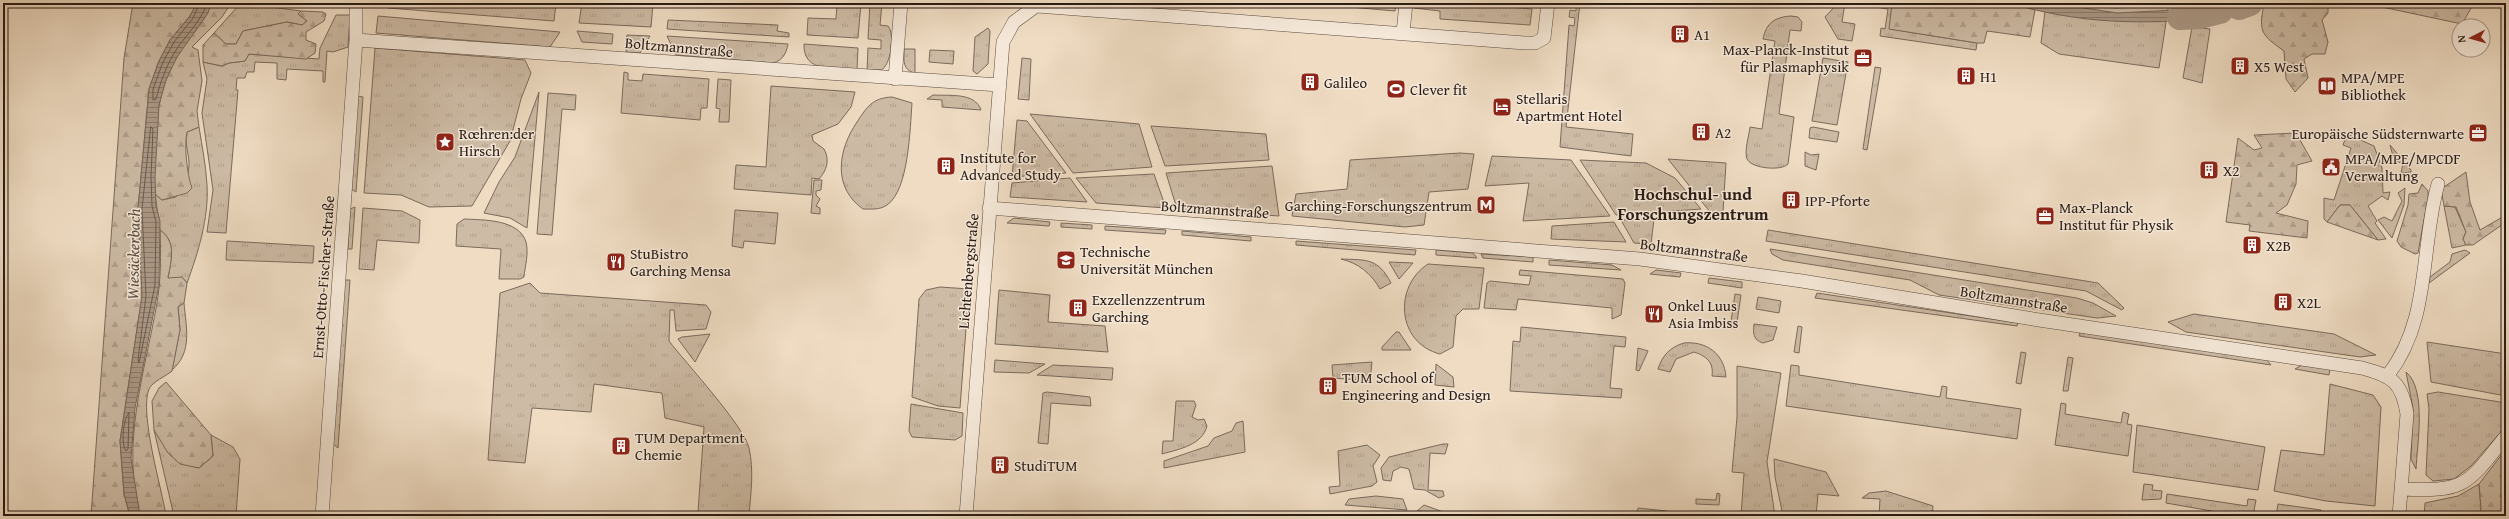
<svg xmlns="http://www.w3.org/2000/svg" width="2509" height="519" font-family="'Gentium Book Plus',serif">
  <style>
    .grass { fill: url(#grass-tufts); stroke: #7b6b5c }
    .forest { fill: url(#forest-firs); stroke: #7b6b5c }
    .water { fill: url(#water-rules); stroke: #78675a }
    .pier { fill: #efdcc3 }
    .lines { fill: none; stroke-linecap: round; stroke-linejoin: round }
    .shore { stroke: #6a5a4e; stroke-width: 1 }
    .river { stroke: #ac9a88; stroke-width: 26 }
    .minor-casing { stroke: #5a4b40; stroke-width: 14 }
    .minor { stroke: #f5e8d8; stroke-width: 13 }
    .labels { text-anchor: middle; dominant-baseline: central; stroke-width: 3; stroke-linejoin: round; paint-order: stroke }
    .poi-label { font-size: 15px; fill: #291b14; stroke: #f5e8d8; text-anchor: start }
    .street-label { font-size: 15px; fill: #291b14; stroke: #f5e8d8 }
    .water-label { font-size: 16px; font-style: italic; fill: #5d4e42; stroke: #f5e8d8 }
    .quarter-label { font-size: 17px; font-weight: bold; fill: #291b14; stroke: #f5e8d8 }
  </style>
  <defs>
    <pattern id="grass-tufts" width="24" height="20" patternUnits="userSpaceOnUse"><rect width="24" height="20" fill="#cdbba5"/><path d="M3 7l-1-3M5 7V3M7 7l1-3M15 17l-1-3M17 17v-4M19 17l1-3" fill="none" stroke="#b0a08d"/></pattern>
    <pattern id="forest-firs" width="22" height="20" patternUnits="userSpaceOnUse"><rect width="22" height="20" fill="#cdbba5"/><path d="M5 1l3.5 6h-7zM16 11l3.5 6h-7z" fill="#b0a08d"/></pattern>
    <pattern id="water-rules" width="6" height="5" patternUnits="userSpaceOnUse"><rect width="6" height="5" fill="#ac9a88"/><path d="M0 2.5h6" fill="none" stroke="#8c7d6e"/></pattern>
  </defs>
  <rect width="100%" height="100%" fill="#efdcc3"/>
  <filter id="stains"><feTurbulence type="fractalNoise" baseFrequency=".005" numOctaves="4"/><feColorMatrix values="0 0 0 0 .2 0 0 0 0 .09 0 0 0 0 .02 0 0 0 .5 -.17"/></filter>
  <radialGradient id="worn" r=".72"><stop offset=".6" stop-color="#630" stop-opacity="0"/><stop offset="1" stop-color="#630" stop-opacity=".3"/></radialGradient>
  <path class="grass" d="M384 3H556L554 21 388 8Z
    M582 3H653L651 27 579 23Z
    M837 3H861L858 38 807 35 808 18 836 19Z
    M870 3H882L880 25 888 26C895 33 891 66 881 70H867L868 48 881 49V40L868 39Z
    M1304 3H1383L1396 4 1395 11Z
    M1415 3H1462L1532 9 1530 25 1440 19V11L1414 8Z
    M1573 3H1580L1566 127 1633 134 1631 156 1560 147 1569 25 1574 26 1575 18 1569 17 1570 10 1576 11V3Z
    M1838 3H1845L1842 22 1855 24 1852 41 1838 39 1825 17Z
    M1849 3 1892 4 1890 29 1977 43 1976 50 1880 36 1881 28 1885 29 1888 9Z
    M2046 3H2169L2159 68 2059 54 2041 43Z
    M2196 3H2216V8L2195 9Z
    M248 4 301 11 298 14 307 21 302 25 287 22 243 31 236 44H226L214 33 238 6Z
    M336 15H350L348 47 333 52 327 51 325 82H323V71L287 69 286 80 277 79V63L255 62 254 72H247L245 78H237L236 90H238L226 233 207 232 213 190 202 113 207 79 203 62 222 66 229 63 245 61 249 54 319 59 320 48Z
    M378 16 560 32 550 47 376 33Z
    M1791 16 1798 17 1802 22 1801 31 1790 30 1779 114 1794 117 1788 164C1782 171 1752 169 1747 159 1744 151 1749 136 1750 127L1762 129 1775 41 1763 39C1766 23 1775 17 1791 16Z
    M668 20 778 25 777 31 789 33V37L667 29Z
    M2192 27 2210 29 2202 83 2183 78Z
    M988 28 990 31 988 64 977 74 973 71 975 37Z
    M577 31 613 34 612 44 582 42Z
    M627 35 650 36 640 53 626 52Z
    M667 36 788 44C786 54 783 60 773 63L676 55Z
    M804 44 858 48 857 69C835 67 803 74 804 44Z
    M375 48 525 60 531 73 521 99 510 141 472 206 429 207 401 195 364 193Z
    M904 49H915V73C902 70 904 60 904 49Z
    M930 50 954 51 953 64 929 62Z
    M1022 58 1031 59 1029 100 1018 99Z
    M1823 58 1848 62 1837 125 1812 121Z
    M1875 67 1881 68 1867 150 1863 149Z
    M624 72 628 73V80L642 81 643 74 709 79 707 108H701L700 120 621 113Z
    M718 79 731 80 729 122H719L720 109 716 108Z
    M771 86 855 92 851 107 838 124 812 135 813 141 824 149C830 160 827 170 819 179L812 178 811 195 734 189 736 165 766 167Z
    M539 92 527 228 510 218 484 213 499 182 515 157Z
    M548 93 576 95 575 110 562 109 552 235 537 234Z
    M933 95C949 96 975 92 981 110L942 107V100L927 99Z
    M357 96 363 97 356 192 351 189Z
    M892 97 912 103C910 128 909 190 887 205 880 210 871 209 863 209 832 187 838 150 857 122 867 107 872 98 892 97Z
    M1030 114 1139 124 1152 167 1073 173Z
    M1017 120 1027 121 1066 173 1012 177Z
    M1151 126 1266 134 1269 160 1165 166Z
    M199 127C202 146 206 166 207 185 209 218 198 253 187 283L182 277 171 280 168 278C171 260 177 242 160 230L155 194 162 200 176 197C182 186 189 177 189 164 189 153 184 143 187 132Z
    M1813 127 1839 132 1837 142 1809 138 1810 128Z
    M2347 134 2374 146 2382 168 2383 193 2390 192 2388 200 2382 196 2368 206 2377 221 2375 223 2386 239 2378 240 2350 205H2340L2327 222 2324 219V198L2334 200 2351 148 2343 145Z
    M2390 145 2411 170V172L2401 173 2403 164 2394 160Z
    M1805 152 1811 155 1819 154 1816 170 1805 166Z
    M1460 153 1474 154 1468 189 1429 192 1424 225 1405 227 1292 216 1296 194 1347 189 1350 160Z
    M1492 156 1571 160 1610 216 1523 221 1529 183 1485 186Z
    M1668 159 1726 163 1723 212H1710Z
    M1580 160 1646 163 1675 178 1701 209 1616 215Z
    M1272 166 1279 216 1177 209 1166 173Z
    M1154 174 1166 208 1096 203 1076 178Z
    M1070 178 1087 202 1010 197 1012 183Z
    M814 180H822L821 190 816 191V195L820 199 816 206 820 208V214L811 213Z
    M2405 188 2404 205 2392 238 2378 220 2384 217 2392 221 2402 201 2398 193Z
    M2444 206 2455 207 2466 232 2463 239 2466 245 2452 248Z
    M355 207 352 249H348L350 209Z
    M363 208 402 211 420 220 419 243 377 240 374 270 359 269Z
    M735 210 778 213 775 244 744 241 743 248 732 246Z
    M1014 218 1050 222 1049 226 1007 223Z
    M464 219C483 220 519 219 526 242 529 253 525 266 524 277L520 279H499L501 249 456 246 457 224Z
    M1654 219 1651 244 1634 243 1621 220Z
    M1614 222 1626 242 1551 239 1552 226Z
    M1061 223 1092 225V229L1061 227Z
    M1105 226 1166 230 1165 234 1105 230Z
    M1768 230 2098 283 2124 308 2122 310 2086 291 1766 241Z
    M1182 231 1251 237V241L1182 235Z
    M227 241 314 246 313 263 226 260Z
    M1296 241 1416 250 1415 255 1296 245Z
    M1770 249 2077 298 2093 303 2116 316 2097 318 1939 295 1910 280 1783 260 1772 254Z
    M1436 250 1473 253 1477 258 1436 255Z
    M2465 250 2470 253 2429 283 2430 277 2450 262 2452 254Z
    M1481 254 1533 257V262L1483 258Z
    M1341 259C1367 260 1378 258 1391 283L1380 289C1371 273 1358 263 1341 259Z
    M1549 260 1612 265 1621 270 1549 265Z
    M1389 262 1413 263 1399 279Z
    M1428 264 1484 268 1479 309H1463L1456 316 1453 347 1440 354C1397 343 1393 287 1428 264Z
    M1520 270 1623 279 1625 283 1621 315 1612 319V308L1518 299 1516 310 1484 308 1487 283 1490 281 1529 285 1531 276 1519 275Z
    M1656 270 1681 273 1680 277 1650 274Z
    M1709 278 1742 282V288L1708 283Z
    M344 280H350L338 448 333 444Z
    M530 283 540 293 706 305 711 312 706 329 676 331 674 310H670L669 341C685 362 744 426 749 448 754 470 751 492 749 515L698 512 704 427 665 418 662 393 594 384 591 412 532 408 525 463 488 460 500 293Z
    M940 287 969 289 960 408 938 406 912 397 919 299 926 290Z
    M999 290 1050 295 1048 322 1105 326 1108 352 995 344Z
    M1817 293 2018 323 2017 326 1815 298Z
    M1735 294 1741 295 1736 329 1730 328Z
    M1758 297 1781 301 1779 313 1756 309Z
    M184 303C186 327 193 352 172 370L180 330 178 306Z
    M2194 314 2334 334 2376 355 2360 357 2186 332 2168 322Z
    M1754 324 1777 327 1773 340 1763 343C1753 340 1753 333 1754 324Z
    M1798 326 1802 327 1799 353 1794 352Z
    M1521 327 1626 337 1625 347 1614 346 1610 388 1622 389 1621 398 1510 391 1513 341 1520 342Z
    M1396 332H1399L1411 350H1382V347Z
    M2080 332 2265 358 2271 365 2079 336Z
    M710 334 695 362 678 339 682 337Z
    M2427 342 2506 354V396L2431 382Z
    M1684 343C1706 341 1724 353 1726 377L1712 376C1714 362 1706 356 1694 352L1676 359 1670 372 1658 369C1662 356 1670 347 1684 343Z
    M1638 348 1648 351 1639 371 1636 370Z
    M2021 352 2026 353 2021 384 2016 383Z
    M2068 357 2073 358 2068 391H2063Z
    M995 360 1045 364 1029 373 994 372Z
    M1372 362 1370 381 1333 378 1332 365Z
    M1436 364 1453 377 1454 387 1435 385Z
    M1053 365 1113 368 1112 380 1037 375Z
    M1791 365 1799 366V375L1940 397 1942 386 1947 387 1946 398 2021 409 2017 439 1786 406Z
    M2302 365 2330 369 2329 375 2295 369Z
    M1737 366 1781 373 1767 462 1775 516H1741L1744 473 1732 472 1737 417Z
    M2406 372C2427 389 2417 445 2416 469L2411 459 2413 408Z
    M2330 384 2373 395 2381 407 2375 506 2326 501 2274 491 2281 450 2324 455Z
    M1047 392 1090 397 1091 406 1051 403 1048 444 1038 443 1043 393Z
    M2438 392 2506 403V426L2471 466 2454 479 2433 481 2426 475 2429 409 2427 394Z
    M1176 401H1194L1196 405 1192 417 1198 420 1204 419 1207 426C1202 445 1180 449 1162 454L1163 441H1173Z
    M2061 403 2066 404 2065 414 2121 423 2123 412 2129 414 2127 424 2132 425 2128 456 2055 445Z
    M911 404 963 413 962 436 955 440 912 437 909 431Z
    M1243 421 1245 452 1164 468V461L1208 446 1214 438 1232 431 1236 423Z
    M2137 425 2265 447 2258 490 2133 472Z
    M154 430C173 453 166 460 199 468L213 456 211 435 233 447 240 459 236 516H174Z
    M1443 444H1448L1445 454 1430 453 1428 490 1443 491 1444 496 1439 498 1425 490 1414 489 1409 469 1401 467 1393 471 1391 481 1383 480 1381 468 1389 457Z
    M1367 445 1380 455 1373 466 1377 482 1372 486 1330 494 1329 487 1340 486 1338 451Z
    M1774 459 1826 472 1839 496 1818 494 1816 516H1783L1775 477Z
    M2144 484 2153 485 2152 490 2162 491 2161 499 2142 500Z
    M2479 484 2481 509 2479 516H2424L2425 503 2458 496Z
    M1886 491 1933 506 1932 516H1879L1880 499 1862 498 1869 493Z
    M1717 493 1720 494 1719 505 1696 504V499L1716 500Z
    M2167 494 2247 506 2248 499 2256 500 2253 516H2240L2166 503Z
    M1376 496 1403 499 1407 510 1345 505 1349 499Z
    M2278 504 2321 510 2322 516H2276Z
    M1424 505 1446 513 1417 511Z
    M1638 508 1667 511V516L1637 514Z"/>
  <path class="forest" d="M133 3H197L190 16 170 40 159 61 149 89 138 209 142 296 120 441 124 494 130 516H91L124 58Z
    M211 3H231L222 17 192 47 198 50 202 81 197 111 199 127 187 132C184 145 187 175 192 188L187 193 162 200 155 194C153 149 153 96 177 57 187 38 205 24 211 3Z
    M1884 3H2010L2035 10 2030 37 1987 31 1984 43H1977L1889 29 1892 4Z
    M2268 3H2328V13L2322 20 2328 42 2325 54H2312L2304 59 2308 78 2295 92 2286 79 2284 51C2262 35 2258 33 2264 4Z
    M2363 3H2474L2462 24Z
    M301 11 323 12 326 14 324 21 306 32V40L316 44 315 53 306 59 249 54 245 61 229 63 222 66 203 62V45L214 33 226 44H236L243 31 287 22 302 25 307 21 298 14Z
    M2296 133 2312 161 2297 165 2296 184 2287 205 2276 213 2308 221 2307 238 2249 231 2250 225 2226 222 2238 138 2254 150 2262 148 2254 135Z
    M2466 172 2470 202 2480 230 2506 215V222L2473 245H2466L2463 239 2466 232 2456 207 2444 206 2441 189Z
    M2422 184 2428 191V197L2418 253 2415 254 2401 247 2397 241 2408 205 2409 194 2418 193Z
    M2340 205H2350L2378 240 2327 222Z
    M160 230C177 242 171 260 168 278L182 277 187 283 184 303 178 307 180 330 172 371C166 376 152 382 149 389 139 413 162 489 166 516H140C121 442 144 376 157 303 161 279 161 254 160 230Z
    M166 382 211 435 213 456 199 468 180 464 168 453 154 430 152 401 159 388Z
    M2506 449V516H2479L2481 509 2479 484Z"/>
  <path class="water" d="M197 3H211L208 13 177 57 166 80 159 105 155 177 156 206 160 221 159 285 135 408 131 458 140 516H130L124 494 120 441 142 296 138 209 149 89 159 61 170 40 190 16Z
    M2010 3H2051L2117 13 2216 8 2214 18C2144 25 2079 24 2010 3Z
    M2066 3H2143L2142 7 2115 8Z"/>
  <path class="pier" d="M2195 7 2193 22 2167 25 2169 9Z"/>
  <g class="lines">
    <path class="shore" d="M200 3 193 18 174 42 163 62 153 89V100L156 99C160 84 165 69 173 55 183 37 201 23 207 3
      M151 127 153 129 151 177 152 206 156 222 155 285 139 363 138 360 146 296 142 209Z
      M129 413 128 449 126 451C121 445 123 417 129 413Z"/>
    <path class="river" d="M2239 7 2250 3
      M2180 17 2200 16 2220 11"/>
    <defs>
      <path id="minor" d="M1037 6 1525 43H1535L1544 38 1548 3
        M1403 33 1406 3
        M356 40 999 85
        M895 79 901 3
        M989 208 1640 259 1802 281 2039 320 2362 368C2392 376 2402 382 2407 414L2399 516
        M2388 375C2431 320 2420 249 2438 184
        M2402 489C2466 492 2467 485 2506 436
        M322 516 356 40V3
        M966 516 1003 42 1014 22 1040 3"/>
    </defs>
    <use href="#minor" class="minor-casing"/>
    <use href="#minor" class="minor"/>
  </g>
  <defs>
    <symbol id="building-square" viewBox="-11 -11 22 22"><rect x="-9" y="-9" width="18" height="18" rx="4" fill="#8f2418" stroke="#f5e8d8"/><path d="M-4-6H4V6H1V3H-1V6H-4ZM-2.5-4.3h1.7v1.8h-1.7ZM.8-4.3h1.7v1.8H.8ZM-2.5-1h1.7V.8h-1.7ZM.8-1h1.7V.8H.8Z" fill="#fff"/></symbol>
    <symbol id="office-square" viewBox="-11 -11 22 22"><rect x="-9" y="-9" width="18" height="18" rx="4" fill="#8f2418" stroke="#f5e8d8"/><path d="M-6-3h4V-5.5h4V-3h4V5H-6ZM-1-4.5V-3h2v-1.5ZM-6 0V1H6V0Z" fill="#fff"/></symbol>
    <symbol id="library-square" viewBox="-11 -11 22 22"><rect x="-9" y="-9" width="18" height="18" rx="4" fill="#8f2418" stroke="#f5e8d8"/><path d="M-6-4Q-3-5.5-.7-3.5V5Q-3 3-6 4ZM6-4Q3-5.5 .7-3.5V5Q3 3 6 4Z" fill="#fff"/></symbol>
    <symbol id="stadium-square" viewBox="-11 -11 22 22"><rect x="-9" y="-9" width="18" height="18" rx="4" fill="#8f2418" stroke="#f5e8d8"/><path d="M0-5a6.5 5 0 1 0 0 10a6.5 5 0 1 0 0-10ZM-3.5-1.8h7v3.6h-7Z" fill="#fff"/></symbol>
    <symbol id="hotel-square" viewBox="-11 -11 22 22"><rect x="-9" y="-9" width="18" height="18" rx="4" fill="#8f2418" stroke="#f5e8d8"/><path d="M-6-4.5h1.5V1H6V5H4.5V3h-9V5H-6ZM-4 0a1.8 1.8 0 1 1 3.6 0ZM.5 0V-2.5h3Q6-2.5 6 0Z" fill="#fff"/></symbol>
    <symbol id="sight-square" viewBox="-11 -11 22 22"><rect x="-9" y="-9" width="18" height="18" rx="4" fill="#8f2418" stroke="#f5e8d8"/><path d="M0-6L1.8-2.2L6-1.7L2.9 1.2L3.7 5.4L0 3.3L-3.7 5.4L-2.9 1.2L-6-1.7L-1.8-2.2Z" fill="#fff"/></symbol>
    <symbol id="civic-square" viewBox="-11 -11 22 22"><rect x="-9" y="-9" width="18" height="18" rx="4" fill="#8f2418" stroke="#f5e8d8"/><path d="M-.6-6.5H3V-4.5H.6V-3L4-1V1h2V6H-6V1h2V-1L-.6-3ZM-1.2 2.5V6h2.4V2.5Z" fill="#fff"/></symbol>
    <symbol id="metro-square" viewBox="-11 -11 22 22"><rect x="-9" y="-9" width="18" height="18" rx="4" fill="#8f2418" stroke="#f5e8d8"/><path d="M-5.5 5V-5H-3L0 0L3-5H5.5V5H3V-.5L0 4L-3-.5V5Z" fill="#fff"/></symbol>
    <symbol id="university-square" viewBox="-11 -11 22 22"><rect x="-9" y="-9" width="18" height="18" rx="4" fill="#8f2418" stroke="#f5e8d8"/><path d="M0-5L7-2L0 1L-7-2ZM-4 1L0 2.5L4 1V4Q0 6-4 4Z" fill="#fff"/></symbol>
    <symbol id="restaurant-square" viewBox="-11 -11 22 22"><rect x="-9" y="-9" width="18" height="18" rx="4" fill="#8f2418" stroke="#f5e8d8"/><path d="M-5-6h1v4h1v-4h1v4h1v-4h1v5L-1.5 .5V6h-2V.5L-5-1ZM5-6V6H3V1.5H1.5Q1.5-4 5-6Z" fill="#fff"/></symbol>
  </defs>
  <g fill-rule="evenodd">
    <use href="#building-square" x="1669" y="23" width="22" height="22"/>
    <use href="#office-square" x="1852" y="47" width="22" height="22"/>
    <use href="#building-square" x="2229" y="55" width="22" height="22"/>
    <use href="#building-square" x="1955" y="65" width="22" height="22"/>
    <use href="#building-square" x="1299" y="71" width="22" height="22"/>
    <use href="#library-square" x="2316" y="75" width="22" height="22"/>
    <use href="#stadium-square" x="1385" y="78" width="22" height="22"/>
    <use href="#hotel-square" x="1491" y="96" width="22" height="22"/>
    <use href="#building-square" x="1690" y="121" width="22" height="22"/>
    <use href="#office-square" x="2467" y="122" width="22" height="22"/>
    <use href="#sight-square" x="434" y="131" width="22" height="22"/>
    <use href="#building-square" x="935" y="155" width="22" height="22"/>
    <use href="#civic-square" x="2320" y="156" width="22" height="22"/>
    <use href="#building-square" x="2198" y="159" width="22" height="22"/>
    <use href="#building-square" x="1780" y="189" width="22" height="22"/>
    <use href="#metro-square" x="1475" y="194" width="22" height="22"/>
    <use href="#office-square" x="2034" y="205" width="22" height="22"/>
    <use href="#building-square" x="2241" y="234" width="22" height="22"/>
    <use href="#university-square" x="1055" y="249" width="22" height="22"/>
    <use href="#restaurant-square" x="605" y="251" width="22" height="22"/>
    <use href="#building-square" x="2272" y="291" width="22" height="22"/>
    <use href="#building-square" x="1067" y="297" width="22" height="22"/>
    <use href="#restaurant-square" x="1643" y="303" width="22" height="22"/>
    <use href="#building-square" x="1317" y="375" width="22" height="22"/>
    <use href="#building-square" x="610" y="435" width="22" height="22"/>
    <use href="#building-square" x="989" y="454" width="22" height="22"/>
  </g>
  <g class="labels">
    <g class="poi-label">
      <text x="1694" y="34">A1</text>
      <text x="1849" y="49" text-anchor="end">Max-Planck-Institut<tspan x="1849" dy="17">für Plasmaphysik</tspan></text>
      <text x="2254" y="66">X5 West</text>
      <text x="1980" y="76">H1</text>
      <text x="2341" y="77">MPA/MPE<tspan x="2341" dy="17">Bibliothek</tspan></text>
      <text x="1324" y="82">Galileo</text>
      <text x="1410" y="89">Clever fit</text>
      <text x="1516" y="98">Stellaris<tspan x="1516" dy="17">Apartment Hotel</tspan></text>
      <text x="1715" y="132">A2</text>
      <text x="459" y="133">Rœhren:der<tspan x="459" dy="17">Hirsch</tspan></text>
      <text x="2464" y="133" text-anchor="end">Europäische Südsternwarte</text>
      <text x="960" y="157">Institute for<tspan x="960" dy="17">Advanced Study</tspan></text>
      <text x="2345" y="158">MPA/MPE/MPCDF<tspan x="2345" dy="17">Verwaltung</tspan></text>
      <text x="2223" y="170">X2</text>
      <text x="1805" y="200">IPP-Pforte</text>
      <text x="1472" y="205" text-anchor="end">Garching-Forschungszentrum</text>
      <text x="2059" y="207">Max-Planck<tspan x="2059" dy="17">Institut für Physik</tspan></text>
      <text x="2266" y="245">X2B</text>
      <text x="1080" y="251">Technische<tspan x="1080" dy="17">Universität München</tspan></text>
      <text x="630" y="253">StuBistro<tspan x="630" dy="17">Garching Mensa</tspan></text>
      <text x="1092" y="299">Exzellenzzentrum<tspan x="1092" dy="17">Garching</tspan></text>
      <text x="2297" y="302">X2L</text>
      <text x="1668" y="305">Onkel Luus<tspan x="1668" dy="17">Asia Imbiss</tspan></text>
      <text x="1342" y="377">TUM School of<tspan x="1342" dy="17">Engineering and Design</tspan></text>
      <text x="635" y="437">TUM Department<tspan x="635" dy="17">Chemie</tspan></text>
      <text x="1014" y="465">StudiTUM</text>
    </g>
    <g class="street-label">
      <text transform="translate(679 47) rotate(5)">Boltzmannstraße</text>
      <text transform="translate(1215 209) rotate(4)">Boltzmannstraße</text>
      <text transform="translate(1694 250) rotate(7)">Boltzmannstraße</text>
      <text transform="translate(968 271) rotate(-85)">Lichtenbergstraße</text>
      <text transform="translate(323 277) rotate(-86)">Ernst-Otto-Fischer-Straße</text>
      <text transform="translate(2014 299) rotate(9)">Boltzmannstraße</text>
    </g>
    <g class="water-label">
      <text transform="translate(133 254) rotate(-89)">Wiesäckerbach</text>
    </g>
    <g class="quarter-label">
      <text x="1693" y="193">Hochschul- und<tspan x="1693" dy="20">Forschungszentrum</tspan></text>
    </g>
  </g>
  <rect width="2509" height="519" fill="none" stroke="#efdcc3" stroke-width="16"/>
  <rect x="4" y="4" width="2501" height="511" fill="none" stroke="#291b14" stroke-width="2"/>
  <rect x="8" y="8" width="2493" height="503" fill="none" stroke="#291b14"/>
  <g transform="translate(2471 38) rotate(264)"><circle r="19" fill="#f5e8d8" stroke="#a3968a"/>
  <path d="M0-3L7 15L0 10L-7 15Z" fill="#8f2418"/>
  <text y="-6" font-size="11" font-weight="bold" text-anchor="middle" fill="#291b14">N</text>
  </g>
  <rect width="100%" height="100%" filter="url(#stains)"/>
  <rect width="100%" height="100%" fill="url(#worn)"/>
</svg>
